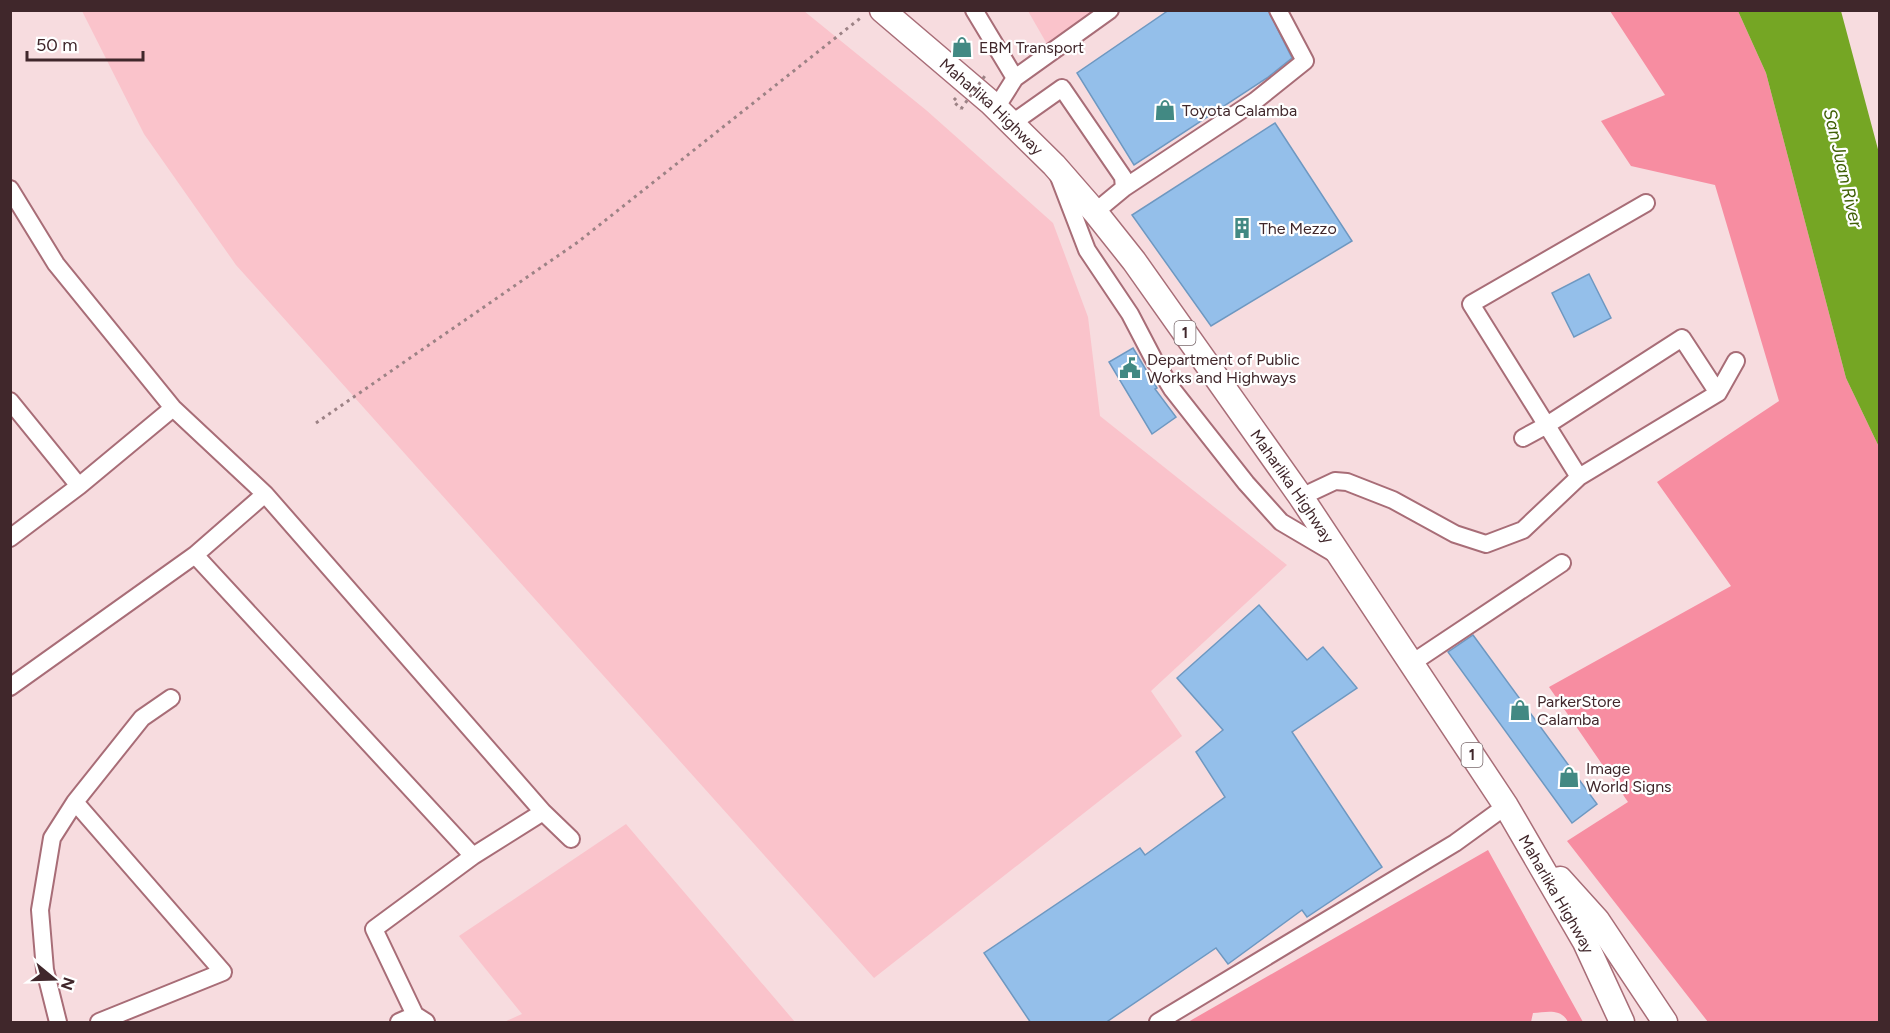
<svg xmlns="http://www.w3.org/2000/svg" width="1890" height="1033" font-family="Figtree,sans-serif">
  <style>
    .green { fill: #fac3cb }
    .forest { fill: #f78da1 }
    .water { fill: #75a624 }
    .building { fill: #94bfea; stroke: #6e98c1; stroke-width: 1.5 }
    .lines { fill: none; stroke-linecap: round; stroke-linejoin: round }
    .minor-casing { stroke: #a86d77; stroke-width: 20 }
    .highway-casing { stroke: #a86d77; stroke-width: 27 }
    .path { stroke: #9c8285; stroke-width: 3; stroke-dasharray: 3 4.5; stroke-linecap: butt }
    .minor { stroke: #fff; stroke-width: 16 }
    .highway { stroke: #fff; stroke-width: 24 }
    .path-bridge { stroke: #9c8285; stroke-width: 3; stroke-dasharray: 3 4.5; stroke-linecap: butt }
    .labels { text-anchor: middle; dominant-baseline: central; stroke-width: 4.5; stroke-linejoin: round; paint-order: stroke }
    .shield { fill: #fff; stroke: #79686b; stroke-width: 1.5 }
    .shield-label { font-size: 15px; font-weight: bold; fill: #40272b }
    .poi-label { font-size: 16px; fill: #40272b; stroke: #fff; text-anchor: start }
    .street-label { font-size: 16px; fill: #40272b; stroke: #fff }
    .water-label { font-size: 18px; font-style: italic; fill: #416107; stroke: #fff }
  </style>
  <rect width="100%" height="100%" fill="#f7dcdf"/>
  <path class="green" d="M82 11H804L926 110 1053 223 1088 317 1100 416 1287 565 1151 691 1182 736 874 978 236 265 144 134Z
    M1028 11H1113L1055 58Z
    M626 824 795 1022H504L522 1014 459 936Z"/>
  <path class="forest" d="M1610 11H1738L1766 73 1846 378 1879 447V1022H1708L1567 841 1628 802 1549 687 1731 586 1657 482 1779 401 1715 185 1631 166 1601 121 1665 95Z
    M1488 850 1583 1022H1568C1561 1008 1547 1012 1533 1013L1531 1022H1188Z"/>
  <path class="water" d="M1738 11H1841L1879 153V447L1846 378 1766 73Z"/>
  <path class="building" d="M1169 10H1268L1292 58 1267 78 1134 165 1077 73Z
    M1275 123 1352 241 1211 326 1132 215Z
    M1589 274 1611 318 1574 337 1552 293Z
    M1133 348 1157 388 1155 389 1176 417 1152 434 1109 362Z
    M1259 605 1307 660 1323 647 1357 688 1292 732 1382 867 1307 917 1302 910 1228 964 1216 948 1105 1023H1031L984 953 1140 848 1145 855 1225 797 1196 752 1223 730 1177 678Z
    M1473 635 1597 804 1572 823 1448 652Z"/>
  <g class="lines">
    <defs>
      <path id="minor" d="M974 10 1015 78 996 108
        M1015 78 1110 10
        M1011 124 1062 88 1123 177 1124 188 1095 212
        M1059 177 1087 250 1130 314 1153 358 1172 389 1246 483 1281 522 1337 555
        M1124 188 1255 101 1305 61 1278 10
        M10 189 56 264 173 408 265 494 543 812 571 839
        M10 401 79 486
        M1523 438 1547 425 1682 338 1718 393
        M1579 477 1471 304 1646 203
        M1301 497 1335 481 1347 482 1393 500 1455 534 1486 544 1523 530 1579 477 1718 393 1736 361
        M10 538 79 486 173 408
        M195 555 473 856
        M1412 663 1562 563
        M10 687 195 555 265 494
        M75 802 223 972 99 1022
        M58 1022 45 970 40 910 52 838 75 802 142 718 171 698
        M399 1022 415 1015
        M426 1022 415 1015 374 929 473 856 543 812
        M1158 1022 1455 843 1506 806"/>
      <g id="highway">
        <path id="s1" d="M882 10 990 102 1054 165 1095 212 1134 261 1301 497 1506 806 1585 942 1622 1022"/>
        <path d="M1560 879 1597 920 1665 1022"/>
      </g>
    </defs>
    <use href="#minor" class="minor-casing"/>
    <use href="#highway" class="highway-casing"/>
    <path class="path" d="M956 98 953 101 961 109
      M316 423 578 242 863 16"/>
    <use href="#minor" class="minor"/>
    <use href="#highway" class="highway"/>
    <path class="path-bridge" d="M961 109 987 73"/>
  </g>
  <defs>
    <symbol id="shop-bare" viewBox="-9 -9 18 18"><path d="M-5-2.5h2.3a2.7 3.5 0 0 1 5.4 0H5L5.5 6h-11ZM-1.5-2.5h3a1.5 2.3 0 0 0-3 0Z" fill="#428983" stroke="#fff" stroke-width="2.5" paint-order="stroke"/></symbol>
    <symbol id="building-bare" viewBox="-9 -9 18 18"><path d="M-4-6H4V6H1V3H-1V6H-4ZM-2.5-4.3h1.7v1.8h-1.7ZM.8-4.3h1.7v1.8H.8ZM-2.5-1h1.7V.8h-1.7ZM.8-1h1.7V.8H.8Z" fill="#428983" stroke="#fff" stroke-width="2.5" paint-order="stroke"/></symbol>
    <symbol id="civic-bare" viewBox="-9 -9 18 18"><path d="M-.6-6.5H3V-4.5H.6V-3L4-1V1h2V6H-6V1h2V-1L-.6-3ZM-1.2 2.5V6h2.4V2.5Z" fill="#428983" stroke="#fff" stroke-width="2.5" paint-order="stroke"/></symbol>
  </defs>
  <g fill-rule="evenodd">
    <use href="#shop-bare" x="947" y="32" width="30" height="30"/>
    <use href="#shop-bare" x="1150" y="95" width="30" height="30"/>
    <use href="#building-bare" x="1227" y="213" width="30" height="30"/>
    <use href="#civic-bare" x="1115" y="353" width="30" height="30"/>
    <use href="#shop-bare" x="1505" y="695" width="30" height="30"/>
    <use href="#shop-bare" x="1554" y="762" width="30" height="30"/>
  </g>
  <g class="labels">
    <g class="shield">
      <rect x="1174.5" y="321" width="21" height="24" rx="4.5"/>
      <rect x="1461.5" y="743" width="21" height="24" rx="4.5"/>
    </g>
    <g class="shield-label">
      <text x="1185" y="333">1</text>
      <text x="1472" y="755">1</text>
    </g>
    <g class="poi-label">
      <text x="979" y="47">EBM Transport</text>
      <text x="1182" y="110">Toyota Calamba</text>
      <text x="1259" y="228">The Mezzo</text>
      <text x="1147" y="359">Department of Public<tspan x="1147" dy="18">Works and Highways</tspan></text>
      <text x="1537" y="701">ParkerStore<tspan x="1537" dy="18">Calamba</tspan></text>
      <text x="1586" y="768">Image<tspan x="1586" dy="18">World Signs</tspan></text>
    </g>
    <g class="street-label">
      <text stroke="none"><textPath href="#s1" startOffset="146">Maharlika Highway</textPath></text>
      <text stroke="none"><textPath href="#s1" startOffset="632">Maharlika Highway</textPath></text>
      <text stroke="none"><textPath href="#s1" startOffset="1118">Maharlika Highway</textPath></text>
    </g>
    <g class="water-label">
      <text transform="translate(1843 168) rotate(77)">San Juan River</text>
    </g>
  </g>
  <rect width="1890" height="1033" fill="none" stroke="#40272b" stroke-width="24"/>
  <g transform="translate(54 979) rotate(109)" stroke="#ffffff" stroke-width="4.5" paint-order="stroke">
  <path d="M0-4.5L10 22L0 15L-10 22Z" fill="#40272b"/>
  <text y="-9" font-size="16" font-weight="bold" text-anchor="middle" fill="#40272b">N</text>
  </g>
  <path d="M27 51v9h116v-9" fill="none" stroke="#40272b" stroke-width="3"/>
  <text x="36" y="51" font-size="18" fill="#40272b" stroke="#ffffff" stroke-width="4.5" paint-order="stroke">50 m</text>
</svg>
